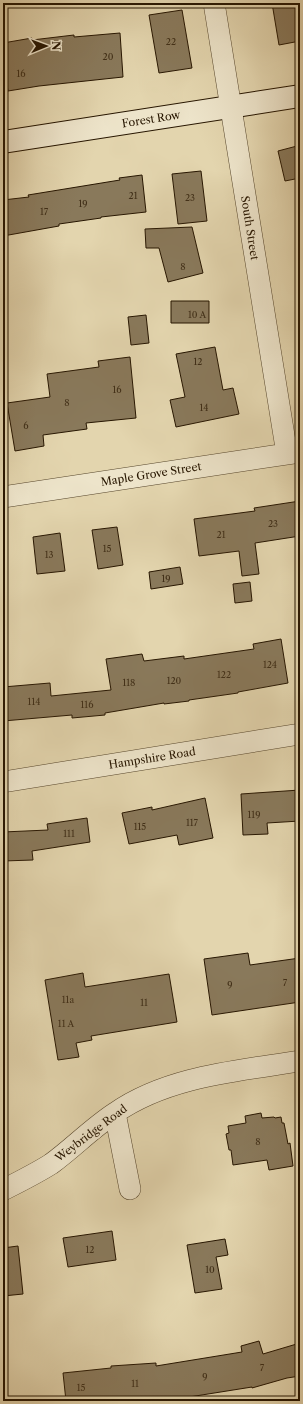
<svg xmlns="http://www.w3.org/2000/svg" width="303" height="1404" font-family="'Libre Caslon Text',serif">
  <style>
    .building { fill: #89795b; stroke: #271601 }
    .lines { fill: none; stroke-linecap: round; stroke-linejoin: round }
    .street-casing { stroke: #56462c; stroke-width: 22 }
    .secondary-casing { stroke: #271601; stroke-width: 24 }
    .street { stroke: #ede4ca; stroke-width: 21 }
    .secondary { stroke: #ede4ca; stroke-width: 22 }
    .labels { text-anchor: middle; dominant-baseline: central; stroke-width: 4; stroke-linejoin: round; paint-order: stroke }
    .number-label { font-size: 9px; fill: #402f18 }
    .street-label { font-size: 11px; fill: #271601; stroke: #ede4ca }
  </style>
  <rect width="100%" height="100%" fill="#e3d5ae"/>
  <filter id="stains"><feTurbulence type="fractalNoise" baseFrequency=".005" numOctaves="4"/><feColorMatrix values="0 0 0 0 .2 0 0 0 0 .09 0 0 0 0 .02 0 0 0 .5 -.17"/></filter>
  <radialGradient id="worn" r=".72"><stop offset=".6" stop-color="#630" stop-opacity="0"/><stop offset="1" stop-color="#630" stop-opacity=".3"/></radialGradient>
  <path class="building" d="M272 3H300V41L279 45Z
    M182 10 192 68 159 73 149 15Z
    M120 33 123 77 39 86 8 91 3 60V43L32 38V40L74 35V37Z
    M297 146 300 161V178L285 181 278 151Z
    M201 171 207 221 178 224 172 174Z
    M142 175 146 212 101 217V218L59 224V226L3 236V200L29 197 28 195 120 180 119 178Z
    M192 227 203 273 168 282 159 248H146L145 229Z
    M171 301H209V323H171Z
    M146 315 149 343 131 345 128 317Z
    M215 347 223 390 233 388 239 414 176 427 170 400 185 397 176 354Z
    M130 357 136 418 86 423 87 429 43 435 44 446 15 451 7 403 50 397 47 374 99 367 98 361Z
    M300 501V536L255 543 259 574 242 576 239 551 199 556 194 519 255 511 254 508Z
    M117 527 123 565 98 569 92 530Z
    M60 533 65 571 37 574 33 537Z
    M180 567 183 584 151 589 149 572Z
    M250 582 252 601 235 603 233 584Z
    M281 639 288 683 238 692V693L189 700V701L164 704V703L105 713V715L72 718V715L3 721V687L50 683 51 696 111 690 106 659 142 654 144 661 184 656V659L254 649 253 644Z
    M300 790V821L267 823 268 834 243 835 241 794Z
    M205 798 213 838 179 845 177 835 129 844 122 813 152 807V810Z
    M87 818 90 842 32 851 33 860 3 861V832L48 830 47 824Z
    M248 953 250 965 300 958V1002L212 1015 204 959Z
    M83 973 85 987 169 974 177 1022 91 1036 92 1040 76 1043 79 1057 58 1060 45 980Z
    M261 1113 262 1118 274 1117 275 1118 281 1117 282 1123H284L288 1144 290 1143 293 1166 269 1170 267 1160 233 1165 231 1150H229L226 1134 229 1133 228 1126 246 1123 245 1116Z
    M112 1231 116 1260 68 1267 63 1238Z
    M225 1239 228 1255 216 1257 222 1289 195 1293 187 1245Z
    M18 1246 23 1294 3 1296V1248Z
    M259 1341 263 1354 300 1343V1376L287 1378 252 1388V1387L164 1401H66L63 1373 111 1368V1366L156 1363V1366L242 1352 241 1346Z"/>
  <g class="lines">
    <defs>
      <path id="street" d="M214 3 287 454
        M3 497 300 452
        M3 782 300 734
        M115 1113 130 1189
        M3 1190C19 1182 35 1174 51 1164 73 1148 92 1128 115 1113 168 1076 238 1071 300 1061"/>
      <path id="secondary" d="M3 142 300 96"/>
    </defs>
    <use href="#street" class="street-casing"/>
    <use href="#secondary" class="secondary-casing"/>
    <use href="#street" class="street"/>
    <use href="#secondary" class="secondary"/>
  </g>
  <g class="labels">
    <g class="number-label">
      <text x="171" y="41">22</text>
      <text x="108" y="56">20</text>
      <text x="21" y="73">16</text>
      <text x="133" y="195">21</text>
      <text x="190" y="197">23</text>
      <text x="83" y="203">19</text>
      <text x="44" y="211">17</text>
      <text x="183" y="266">8</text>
      <text x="197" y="314">10 A</text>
      <text x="198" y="361">12</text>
      <text x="117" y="389">16</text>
      <text x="67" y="402">8</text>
      <text x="204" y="407">14</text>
      <text x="26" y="425">6</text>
      <text x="273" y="523">23</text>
      <text x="221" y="534">21</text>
      <text x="107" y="548">15</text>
      <text x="49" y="554">13</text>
      <text x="166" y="578">19</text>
      <text x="270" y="664">124</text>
      <text x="224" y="674">122</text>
      <text x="174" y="680">120</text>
      <text x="129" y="682">118</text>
      <text x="34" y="701">114</text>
      <text x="87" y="704">116</text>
      <text x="254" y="814">119</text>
      <text x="192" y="822">117</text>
      <text x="140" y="826">115</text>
      <text x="69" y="833">111</text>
      <text x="285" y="982">7</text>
      <text x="230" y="984">9</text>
      <text x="68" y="999">11a</text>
      <text x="144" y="1002">11</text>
      <text x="66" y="1023">11 A</text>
      <text x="258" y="1141">8</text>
      <text x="90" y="1249">12</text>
      <text x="210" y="1269">10</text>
      <text x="262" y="1367">7</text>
      <text x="205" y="1376">9</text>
      <text x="135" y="1383">11</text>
      <text x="81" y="1387">15</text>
    </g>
    <g class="street-label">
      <text transform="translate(151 119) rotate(-9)">Forest Row</text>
      <text transform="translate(250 228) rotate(81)">South Street</text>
      <text transform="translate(151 474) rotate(-9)">Maple Grove Street</text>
      <text transform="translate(152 758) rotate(-9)">Hampshire Road</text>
      <text transform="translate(91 1133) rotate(-37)">Weybridge Road</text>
    </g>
  </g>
  <rect width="303" height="1404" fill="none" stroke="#e3d5ae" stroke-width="16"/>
  <rect x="4" y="4" width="295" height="1396" fill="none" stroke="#271601" stroke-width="2"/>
  <rect x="8" y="8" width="287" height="1388" fill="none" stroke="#271601"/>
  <g transform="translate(46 46) rotate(89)" stroke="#ede4ca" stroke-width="3" paint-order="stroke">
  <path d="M0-3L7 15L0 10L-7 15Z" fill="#271601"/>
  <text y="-6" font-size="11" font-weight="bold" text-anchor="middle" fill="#271601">N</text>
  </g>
  <rect width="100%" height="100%" filter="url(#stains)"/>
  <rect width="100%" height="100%" fill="url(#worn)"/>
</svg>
